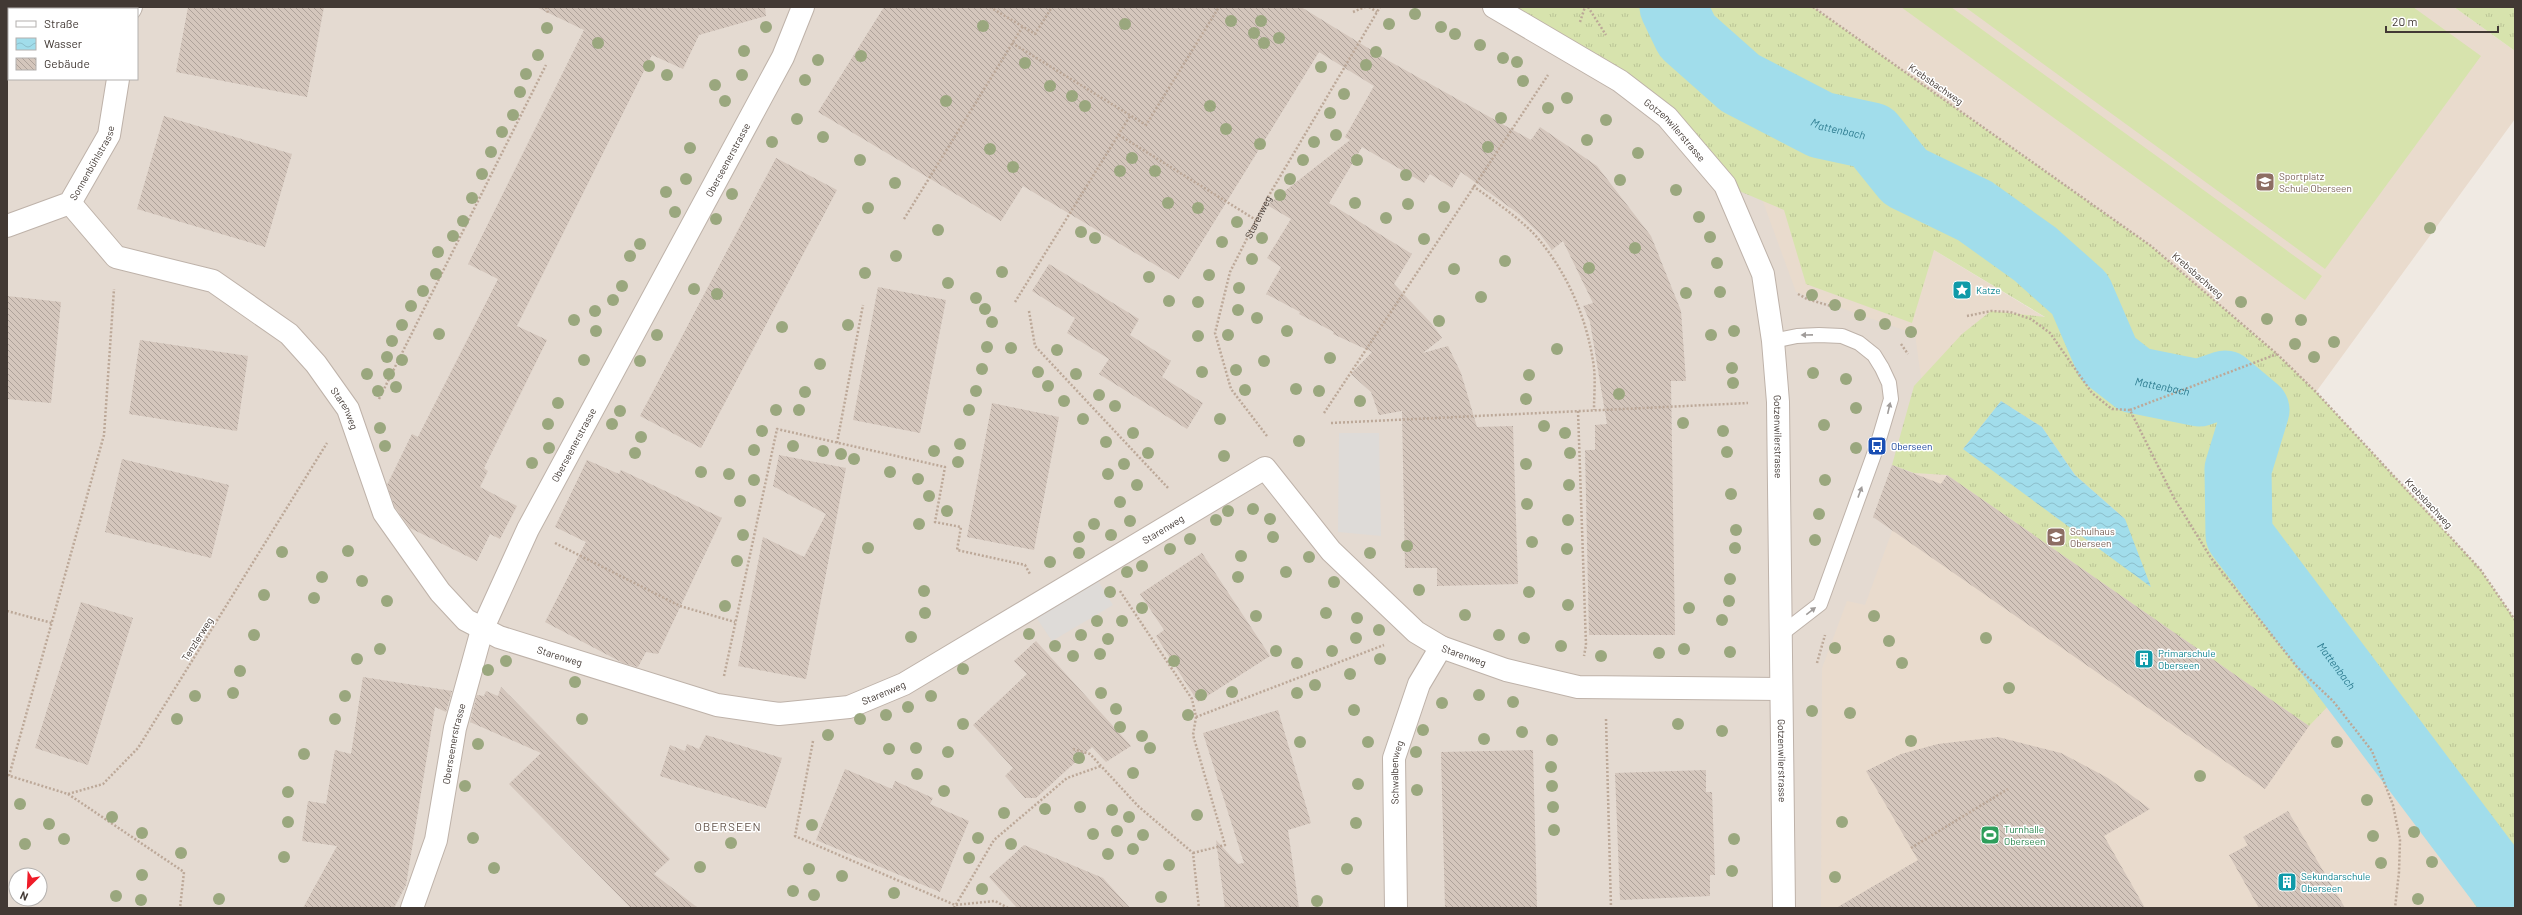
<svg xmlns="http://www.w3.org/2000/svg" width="2522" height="915" font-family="Barlow,sans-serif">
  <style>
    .residential { fill: #e4dad1; fill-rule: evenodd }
    .education { fill: #e9dbcd }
    .grass { fill: url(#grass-tufts); fill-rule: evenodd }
    .garden { fill: #d7e3ad }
    .parking { fill: #dedbd8 }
    .water { fill: url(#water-waves) }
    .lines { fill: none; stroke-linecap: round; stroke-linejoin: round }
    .river { stroke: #a1ddeb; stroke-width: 67 }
    .building { fill: url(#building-back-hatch) }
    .service-casing { stroke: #beb2a9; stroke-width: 16 }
    .minor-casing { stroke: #beb2a9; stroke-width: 24 }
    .tertiary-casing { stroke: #beb2a9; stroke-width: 24 }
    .path { stroke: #bca898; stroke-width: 2.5; stroke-dasharray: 2 2; stroke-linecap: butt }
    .service { stroke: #fff; stroke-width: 14 }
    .minor { stroke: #fff; stroke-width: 22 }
    .tertiary { stroke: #fff; stroke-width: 22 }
    .tree { fill: #9aa77e }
    .oneway { fill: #a09c9a }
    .labels { text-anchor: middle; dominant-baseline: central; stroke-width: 3; stroke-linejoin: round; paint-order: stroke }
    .street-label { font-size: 10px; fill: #423934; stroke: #fff }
    .education-label { font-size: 10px; fill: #785e54; stroke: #fff; text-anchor: start }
    .culture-label { font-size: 10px; fill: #0d838f; stroke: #fff; text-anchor: start }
    .transit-label { font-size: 10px; fill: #164399; stroke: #fff; text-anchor: start }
    .leisure-label { font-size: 10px; fill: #27864d; stroke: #fff; text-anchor: start }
    .water-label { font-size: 11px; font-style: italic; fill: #2e7c90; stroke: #fff }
    .quarter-label { font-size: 12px; letter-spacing: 1px; fill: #64554b; stroke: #fff }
  </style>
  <defs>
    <pattern id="grass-tufts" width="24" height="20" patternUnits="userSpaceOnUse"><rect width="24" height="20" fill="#d7e3ad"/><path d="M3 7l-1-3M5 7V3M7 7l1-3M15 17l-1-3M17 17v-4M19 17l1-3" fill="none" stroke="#bac495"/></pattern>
    <pattern id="water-waves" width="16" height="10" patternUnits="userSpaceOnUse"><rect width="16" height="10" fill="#a1ddeb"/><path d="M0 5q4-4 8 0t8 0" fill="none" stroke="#8cbeca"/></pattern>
    <pattern id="building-back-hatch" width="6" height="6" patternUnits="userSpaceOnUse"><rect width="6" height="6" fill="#d4c6bc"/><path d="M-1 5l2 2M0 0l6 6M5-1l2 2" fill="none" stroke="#aea29a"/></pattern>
  </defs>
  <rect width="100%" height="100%" fill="#f0eae3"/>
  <path class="residential" d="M7 7H1494L1567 49 1785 210 2333 701 2372 751 2477 908H7ZM9 9H137V79H9ZM16 875H40V899H16Z"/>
  <path class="education" d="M1813 7H2454L2515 51V119L2316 392 2277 354 2151 246Z
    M1762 199 1934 250 2046 318 2372 751 2477 908H1821L1822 668 1847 601 1865 605 1913 474 1922 385 1915 334 1796 292Z"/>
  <path class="grass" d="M1494 7H1813L2151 246 2277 354 2316 392 2480 569 2515 620V908H2477L2372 751 2333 701 2309 726 1947 475 1914 473 1892 465 1914 386 1962 334 1991 311 2045 317 1934 250 1912 323 1806 284 1784 210 1725 185 1667 117ZM2001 401 2042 427 2075 475 2125 519 1963 449Z
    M2454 7H2515V51Z"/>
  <path class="garden" d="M1901 7H1951L2322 276 2305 300Z
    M1965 7H2413L2481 56 2325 269Z"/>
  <path class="parking" d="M1339 433H1379L1381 536 1338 532Z
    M1092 571 1113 605 1052 641 1030 608Z"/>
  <path class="water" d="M2001 401 2042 427 2075 475 2125 519 2151 587 1963 449Z"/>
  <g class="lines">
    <path class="river" id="s1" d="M1673 7 1687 36 1740 83 1821 125 1872 136 1905 177 1975 211 2035 254 2080 294 2108 359 2135 380 2199 393 2225 384 2256 410 2238 469 2239 535 2515 902"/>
  </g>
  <path class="building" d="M188 7H324L307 97 176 72Z
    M536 7H765L766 16 699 35 683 69 652 55 517 326 547 340 484 468 488 471 480 487 517 506 500 539 490 534 477 561 410 528 395 507 387 485 412 434 418 437 498 279 468 264 584 30Z
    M884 7H1301L1389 61 1531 140 1540 127 1597 166 1651 236 1681 311 1686 381H1671L1675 635H1589L1585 450H1595V425L1607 424 1590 322 1583 306 1593 303 1563 241 1552 250 1540 234 1519 214 1461 172 1452 188 1430 174 1424 183 1362 147 1329 203 1412 254 1394 284 1431 323 1442 338 1423 353 1448 346 1461 373 1477 427 1513 426 1518 584 1437 586V568H1405L1402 411 1379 415 1371 392 1351 374 1372 352 1333 334 1334 332 1299 314 1300 312 1266 294 1281 267 1267 258 1291 219 1267 205 1350 140 1345 137 1374 86 1319 52 1179 279 1023 186 1001 221 818 112Z
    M164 116 292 154 265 247 137 209Z
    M776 158 837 190 701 448 640 416Z
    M1049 264 1139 319 1130 335 1171 361 1162 377 1203 403 1187 429 1099 374 1109 359 1067 333 1075 318 1032 291Z
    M878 287 946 300 920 433 853 420Z
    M7 296 61 302 51 403 7 399Z
    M140 340 248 356 237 431 129 414Z
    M992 403 1059 417 1034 550 967 537Z
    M779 455 846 468 806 679 738 666 763 537 804 557 826 514 773 486Z
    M122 459 229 485 211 558 105 532Z
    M587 460 619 474 621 470 722 518 658 654 646 652 638 667 623 663 545 622 586 542 555 527Z
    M1892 465 1941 484 1947 475 2309 726 2265 789 1873 517Z
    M1202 553 1270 656 1198 702 1156 636 1164 630 1140 594Z
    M81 602 133 618 88 765 35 748Z
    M1036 641 1131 746 1106 762 1092 747 1036 798H1025L1005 776 1013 768 973 725 1027 674 1014 661Z
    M363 677 452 691 446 712 435 707 406 885 394 908H303L337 846 302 841 308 801 326 804 335 750 351 754Z
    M501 687 670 859 654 874 698 908H631L509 784 541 753 470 722 477 695 484 696 486 691 498 696Z
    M1278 710 1311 823 1288 830 1299 908H1225L1216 840 1238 864 1244 863 1203 733Z
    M706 735 782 758 766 808 660 776 670 745 685 751 687 744 699 749Z
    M1998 737 2061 753 2108 778 2150 809 2104 836 2145 908H1836L1918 860 1866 771 1901 754 1938 744Z
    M1533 750 1537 908H1445L1441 752Z
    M845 769 892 789 895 781 933 798 930 804 969 821 940 892 816 840Z
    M1706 770V792H1712L1715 875H1710V896L1620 900 1615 773Z
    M2288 811 2345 908H2259L2229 855 2248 845 2243 837Z
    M1024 845 1103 878 1130 908H1017L989 877Z"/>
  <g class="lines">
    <defs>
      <path id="service" d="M1773 341 1797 336 1819 335 1842 336 1859 343 1874 355 1882 368 1889 383 1891 399 1877 446 1820 604 1780 635"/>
      <g id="minor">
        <path d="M130 9 131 7"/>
        <path id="s3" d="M70 203 116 257 213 281 289 334 316 364 348 409 384 513 440 592 466 620 499 637 717 705 779 714 849 707 904 684 1265 468 1331 551 1416 632 1441 647 1506 670 1578 687 1780 689"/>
        <path id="s4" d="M7 226 70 203 109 135 118 79"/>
        <path id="s5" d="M412 908 436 840 455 728 482 630 528 529 783 57 803 7"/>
        <path id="s6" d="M1396 908 1394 758 1419 684 1441 647"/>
      </g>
      <g id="tertiary">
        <path id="s7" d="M1494 7 1620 81 1667 117 1725 185 1763 274 1773 341 1778 402 1784 908"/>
      </g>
    </defs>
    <use href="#service" class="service-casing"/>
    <use href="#minor" class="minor-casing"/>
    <use href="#tertiary" class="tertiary-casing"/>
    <g class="path">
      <path d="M546 7 548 13"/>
      <path d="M990 7 1035 34 1052 7"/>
      <path d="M1369 7 1377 12"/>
      <path d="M1588 7 1606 35"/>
      <path d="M1813 7 2151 246 2277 354 2316 392 2480 569 2515 620"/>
      <path d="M1353 12 1365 7"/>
      <path d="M1580 22 1585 7"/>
      <path d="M1012 43 1146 125 1219 7"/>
      <path d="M1119 135 1256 220"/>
      <path d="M1473 186C1494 201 1517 216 1535 235 1566 270 1586 316 1593 361 1596 377 1594 394 1594 410"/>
      <path d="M904 219 1023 26"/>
      <path d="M1798 294 1807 299 1834 307"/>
      <path d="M1015 302 1130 116"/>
      <path d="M1029 311 1035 346 1169 489"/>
      <path d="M1967 316 1991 311 2010 312 2031 319 2050 333 2092 393 2112 409 2130 410 2174 498 2211 558 2297 667 2333 701 2372 751 2393 805 2400 840 2399 872 2395 908"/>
      <path d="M1901 344 1908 354"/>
      <path d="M379 399 546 65"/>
      <path d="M2130 410 2277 354"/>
      <path d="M1578 411 1586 645 1584 656"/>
      <path d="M1324 413 1548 75"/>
      <path d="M1331 423 1748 403"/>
      <path id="s2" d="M1267 436 1231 389 1215 333 1230 272 1268 197 1380 7"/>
      <path d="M837 443 863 305"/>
      <path d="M555 543 680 606 735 622"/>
      <path d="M1120 591 1192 699 1196 717 1193 735 1225 845 1193 853"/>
      <path d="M7 611 52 623"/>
      <path d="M1817 663 1825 635"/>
      <path d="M724 676 777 429 945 467 935 522 961 527 957 550 1025 565 1030 574"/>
      <path d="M1196 717 1384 645"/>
      <path d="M1606 719 1611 908"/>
      <path d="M813 741 795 836 955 905 995 901 1008 908"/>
      <path d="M1073 749 1090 754 1138 806 1193 853 1199 908"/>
      <path d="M7 775 68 794 103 784 138 748 327 443"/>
      <path d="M9 776 104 435 114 289"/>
      <path d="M68 794 184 872 180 908"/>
      <path d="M1911 848 2008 789"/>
      <path d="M954 908 994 840 1067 778 1101 766"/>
    </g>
    <use href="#service" class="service"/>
    <use href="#minor" class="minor"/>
    <use href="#tertiary" class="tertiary"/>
  </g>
  <g class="tree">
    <circle cx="1415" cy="14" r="6"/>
    <circle cx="1231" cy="21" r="6"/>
    <circle cx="1261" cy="21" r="6"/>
    <circle cx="1125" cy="24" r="6"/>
    <circle cx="1389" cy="24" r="6"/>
    <circle cx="983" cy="26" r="6"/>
    <circle cx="766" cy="27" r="6"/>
    <circle cx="1441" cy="27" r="6"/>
    <circle cx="547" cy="28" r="6"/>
    <circle cx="1254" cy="33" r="6"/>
    <circle cx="1455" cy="34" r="6"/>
    <circle cx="1279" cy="38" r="6"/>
    <circle cx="598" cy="43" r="6"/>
    <circle cx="1264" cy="43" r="6"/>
    <circle cx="1480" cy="45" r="6"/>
    <circle cx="744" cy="51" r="6"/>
    <circle cx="1376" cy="52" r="6"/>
    <circle cx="538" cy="55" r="6"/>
    <circle cx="861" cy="56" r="6"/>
    <circle cx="1503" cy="58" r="6"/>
    <circle cx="818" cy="60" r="6"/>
    <circle cx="1517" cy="62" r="6"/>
    <circle cx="1025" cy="63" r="6"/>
    <circle cx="1366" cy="65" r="6"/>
    <circle cx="649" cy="66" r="6"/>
    <circle cx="1321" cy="67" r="6"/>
    <circle cx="526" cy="74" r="6"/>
    <circle cx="667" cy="75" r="6"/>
    <circle cx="742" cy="75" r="6"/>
    <circle cx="805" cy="80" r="6"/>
    <circle cx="1523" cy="81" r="6"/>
    <circle cx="715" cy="85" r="6"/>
    <circle cx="1050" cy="86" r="6"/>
    <circle cx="520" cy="92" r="6"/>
    <circle cx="1344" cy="94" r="6"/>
    <circle cx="1072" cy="96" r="6"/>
    <circle cx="1567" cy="98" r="6"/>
    <circle cx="725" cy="101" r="6"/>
    <circle cx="946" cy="101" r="6"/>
    <circle cx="1085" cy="106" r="6"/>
    <circle cx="1210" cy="106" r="6"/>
    <circle cx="1548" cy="108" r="6"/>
    <circle cx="1330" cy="113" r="6"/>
    <circle cx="513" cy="115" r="6"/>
    <circle cx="1501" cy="118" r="6"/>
    <circle cx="797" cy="119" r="6"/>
    <circle cx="1606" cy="120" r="6"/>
    <circle cx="1226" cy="129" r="6"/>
    <circle cx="502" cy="132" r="6"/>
    <circle cx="1336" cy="135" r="6"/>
    <circle cx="823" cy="137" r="6"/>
    <circle cx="1587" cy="140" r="6"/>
    <circle cx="772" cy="142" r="6"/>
    <circle cx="1314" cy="142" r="6"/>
    <circle cx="1260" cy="144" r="6"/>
    <circle cx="1488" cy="147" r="6"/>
    <circle cx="690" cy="148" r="6"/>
    <circle cx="990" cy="149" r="6"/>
    <circle cx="491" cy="152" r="6"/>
    <circle cx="1638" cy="153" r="6"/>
    <circle cx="1132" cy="158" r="6"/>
    <circle cx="860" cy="160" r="6"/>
    <circle cx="1303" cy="160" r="6"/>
    <circle cx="1357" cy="160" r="6"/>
    <circle cx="1013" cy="167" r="6"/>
    <circle cx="1120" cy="171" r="6"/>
    <circle cx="1155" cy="171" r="6"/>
    <circle cx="482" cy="174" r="6"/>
    <circle cx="1406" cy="175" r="6"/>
    <circle cx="686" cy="179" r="6"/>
    <circle cx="1290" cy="179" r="6"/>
    <circle cx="1620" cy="180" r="6"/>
    <circle cx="895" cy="183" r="6"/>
    <circle cx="1676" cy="190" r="6"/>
    <circle cx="666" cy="192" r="6"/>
    <circle cx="732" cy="194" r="6"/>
    <circle cx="1280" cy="195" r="6"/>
    <circle cx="472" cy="198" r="6"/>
    <circle cx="1168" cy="203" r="6"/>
    <circle cx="1355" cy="203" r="6"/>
    <circle cx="1408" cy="204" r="6"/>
    <circle cx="1444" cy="207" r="6"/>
    <circle cx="868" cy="208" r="6"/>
    <circle cx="1198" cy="208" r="6"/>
    <circle cx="675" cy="212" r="6"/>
    <circle cx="1699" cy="217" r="6"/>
    <circle cx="1386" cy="218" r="6"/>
    <circle cx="716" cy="219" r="6"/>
    <circle cx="463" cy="221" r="6"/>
    <circle cx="1237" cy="222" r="6"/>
    <circle cx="2430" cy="228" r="6"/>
    <circle cx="938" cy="230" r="6"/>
    <circle cx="1081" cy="232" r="6"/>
    <circle cx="453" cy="236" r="6"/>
    <circle cx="1710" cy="237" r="6"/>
    <circle cx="1095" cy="238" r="6"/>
    <circle cx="1262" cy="238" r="6"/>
    <circle cx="1424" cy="239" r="6"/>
    <circle cx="1222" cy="242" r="6"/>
    <circle cx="640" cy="244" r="6"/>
    <circle cx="1635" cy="248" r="6"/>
    <circle cx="438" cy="252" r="6"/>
    <circle cx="630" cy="256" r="6"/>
    <circle cx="896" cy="256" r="6"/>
    <circle cx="1252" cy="259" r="6"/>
    <circle cx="1505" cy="261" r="6"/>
    <circle cx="1717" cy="263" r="6"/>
    <circle cx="1589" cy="268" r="6"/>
    <circle cx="1454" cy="269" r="6"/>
    <circle cx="1002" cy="272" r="6"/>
    <circle cx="865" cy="273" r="6"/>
    <circle cx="436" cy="274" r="6"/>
    <circle cx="1209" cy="275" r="6"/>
    <circle cx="1149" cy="277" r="6"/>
    <circle cx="948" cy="283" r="6"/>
    <circle cx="622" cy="286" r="6"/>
    <circle cx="1239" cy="288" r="6"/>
    <circle cx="694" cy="289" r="6"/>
    <circle cx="423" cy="291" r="6"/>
    <circle cx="1720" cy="292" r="6"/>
    <circle cx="1686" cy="293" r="6"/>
    <circle cx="717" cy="294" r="6"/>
    <circle cx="1812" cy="295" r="6"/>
    <circle cx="1481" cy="297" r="6"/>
    <circle cx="976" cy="298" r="6"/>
    <circle cx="613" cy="300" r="6"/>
    <circle cx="1169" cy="301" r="6"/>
    <circle cx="1198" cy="302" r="6"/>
    <circle cx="2241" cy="302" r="6"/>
    <circle cx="1835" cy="305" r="6"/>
    <circle cx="411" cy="306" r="6"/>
    <circle cx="985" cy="309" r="6"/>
    <circle cx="1238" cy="310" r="6"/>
    <circle cx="595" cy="311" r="6"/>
    <circle cx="1860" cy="315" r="6"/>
    <circle cx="1257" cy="318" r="6"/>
    <circle cx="2267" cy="319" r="6"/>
    <circle cx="574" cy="320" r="6"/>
    <circle cx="2301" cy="320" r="6"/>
    <circle cx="1439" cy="321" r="6"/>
    <circle cx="992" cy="322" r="6"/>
    <circle cx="1885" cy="324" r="6"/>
    <circle cx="402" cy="325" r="6"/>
    <circle cx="848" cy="325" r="6"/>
    <circle cx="782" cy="327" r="6"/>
    <circle cx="596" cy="331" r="6"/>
    <circle cx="1287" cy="331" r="6"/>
    <circle cx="1734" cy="331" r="6"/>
    <circle cx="1911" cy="332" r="6"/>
    <circle cx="439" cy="334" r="6"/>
    <circle cx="657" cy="335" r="6"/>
    <circle cx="1228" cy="335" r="6"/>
    <circle cx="1711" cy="335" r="6"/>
    <circle cx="1198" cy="336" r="6"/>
    <circle cx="392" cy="341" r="6"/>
    <circle cx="2334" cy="342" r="6"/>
    <circle cx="2295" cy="344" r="6"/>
    <circle cx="987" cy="347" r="6"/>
    <circle cx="1011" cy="348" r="6"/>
    <circle cx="1557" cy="349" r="6"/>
    <circle cx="1057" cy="350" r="6"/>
    <circle cx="387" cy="357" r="6"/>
    <circle cx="2314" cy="357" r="6"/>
    <circle cx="1330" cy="358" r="6"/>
    <circle cx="402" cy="360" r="6"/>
    <circle cx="584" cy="360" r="6"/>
    <circle cx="640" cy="361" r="6"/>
    <circle cx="1264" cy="361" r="6"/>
    <circle cx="820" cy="364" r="6"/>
    <circle cx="1732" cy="368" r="6"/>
    <circle cx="982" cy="369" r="6"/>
    <circle cx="1236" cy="370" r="6"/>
    <circle cx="1038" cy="372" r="6"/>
    <circle cx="1202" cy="372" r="6"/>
    <circle cx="1813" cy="373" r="6"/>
    <circle cx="367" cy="374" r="6"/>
    <circle cx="389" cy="374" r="6"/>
    <circle cx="1076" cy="374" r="6"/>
    <circle cx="1529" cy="375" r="6"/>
    <circle cx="1846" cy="379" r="6"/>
    <circle cx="1733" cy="383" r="6"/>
    <circle cx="1048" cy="386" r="6"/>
    <circle cx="396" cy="387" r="6"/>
    <circle cx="1296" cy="389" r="6"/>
    <circle cx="1245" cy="390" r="6"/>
    <circle cx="378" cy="391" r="6"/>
    <circle cx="976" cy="391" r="6"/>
    <circle cx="1319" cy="391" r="6"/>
    <circle cx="805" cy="392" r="6"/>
    <circle cx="1619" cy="394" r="6"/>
    <circle cx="1099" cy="395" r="6"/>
    <circle cx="1526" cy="399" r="6"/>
    <circle cx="1064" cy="401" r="6"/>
    <circle cx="1360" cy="401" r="6"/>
    <circle cx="558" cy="403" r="6"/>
    <circle cx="1115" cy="406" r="6"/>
    <circle cx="1856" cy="408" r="6"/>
    <circle cx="776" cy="410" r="6"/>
    <circle cx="799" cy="410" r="6"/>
    <circle cx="969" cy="410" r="6"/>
    <circle cx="620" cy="411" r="6"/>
    <circle cx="1083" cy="419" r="6"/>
    <circle cx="1220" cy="419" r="6"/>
    <circle cx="1683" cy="423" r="6"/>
    <circle cx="548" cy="424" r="6"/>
    <circle cx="612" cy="424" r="6"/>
    <circle cx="1824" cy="425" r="6"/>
    <circle cx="1544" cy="426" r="6"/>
    <circle cx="380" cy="428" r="6"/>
    <circle cx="762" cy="431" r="6"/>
    <circle cx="1723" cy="431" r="6"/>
    <circle cx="1133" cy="433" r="6"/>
    <circle cx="1565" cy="433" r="6"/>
    <circle cx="641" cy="437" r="6"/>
    <circle cx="1299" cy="441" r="6"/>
    <circle cx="1106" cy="442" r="6"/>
    <circle cx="960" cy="444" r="6"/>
    <circle cx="385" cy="446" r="6"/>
    <circle cx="793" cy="446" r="6"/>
    <circle cx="549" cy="448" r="6"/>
    <circle cx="1856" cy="448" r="6"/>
    <circle cx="754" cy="450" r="6"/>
    <circle cx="823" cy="451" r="6"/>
    <circle cx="934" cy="451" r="6"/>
    <circle cx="1727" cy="452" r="6"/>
    <circle cx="635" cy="453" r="6"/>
    <circle cx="1148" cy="453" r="6"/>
    <circle cx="1570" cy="453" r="6"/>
    <circle cx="841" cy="454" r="6"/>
    <circle cx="1224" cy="456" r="6"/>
    <circle cx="854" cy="459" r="6"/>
    <circle cx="958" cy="462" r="6"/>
    <circle cx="532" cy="463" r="6"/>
    <circle cx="1124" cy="464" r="6"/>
    <circle cx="1526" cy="464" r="6"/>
    <circle cx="701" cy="472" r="6"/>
    <circle cx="890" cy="472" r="6"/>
    <circle cx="729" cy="474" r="6"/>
    <circle cx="1108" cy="474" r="6"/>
    <circle cx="918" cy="479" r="6"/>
    <circle cx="754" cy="480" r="6"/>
    <circle cx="1825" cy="480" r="6"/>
    <circle cx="1137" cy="485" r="6"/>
    <circle cx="1569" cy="485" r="6"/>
    <circle cx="1731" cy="494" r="6"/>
    <circle cx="929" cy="496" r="6"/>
    <circle cx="740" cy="501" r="6"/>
    <circle cx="1120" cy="502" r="6"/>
    <circle cx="1527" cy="504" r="6"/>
    <circle cx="1253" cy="509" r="6"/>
    <circle cx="947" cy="511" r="6"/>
    <circle cx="1228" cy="511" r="6"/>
    <circle cx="1819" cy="514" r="6"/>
    <circle cx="1270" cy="519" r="6"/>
    <circle cx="1216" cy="520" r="6"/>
    <circle cx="1568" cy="520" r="6"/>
    <circle cx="1130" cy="521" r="6"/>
    <circle cx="919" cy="524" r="6"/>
    <circle cx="1094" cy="524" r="6"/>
    <circle cx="1736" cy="530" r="6"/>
    <circle cx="743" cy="535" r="6"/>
    <circle cx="1111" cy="535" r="6"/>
    <circle cx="1079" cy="537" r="6"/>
    <circle cx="1273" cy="537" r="6"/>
    <circle cx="1190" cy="539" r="6"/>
    <circle cx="1815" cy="540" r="6"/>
    <circle cx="1532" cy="542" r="6"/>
    <circle cx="1407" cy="546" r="6"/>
    <circle cx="868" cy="548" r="6"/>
    <circle cx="1735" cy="548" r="6"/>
    <circle cx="1170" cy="549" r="6"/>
    <circle cx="1567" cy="549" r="6"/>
    <circle cx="348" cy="551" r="6"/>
    <circle cx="282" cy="552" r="6"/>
    <circle cx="1079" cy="553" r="6"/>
    <circle cx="1370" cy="553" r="6"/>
    <circle cx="1241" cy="556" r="6"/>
    <circle cx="1309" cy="557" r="6"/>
    <circle cx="737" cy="561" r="6"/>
    <circle cx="1050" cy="562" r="6"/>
    <circle cx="1142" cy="566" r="6"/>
    <circle cx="1127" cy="572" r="6"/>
    <circle cx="1286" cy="572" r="6"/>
    <circle cx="322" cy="577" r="6"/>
    <circle cx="1238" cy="577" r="6"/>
    <circle cx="1730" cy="579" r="6"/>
    <circle cx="362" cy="581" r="6"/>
    <circle cx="1334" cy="582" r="6"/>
    <circle cx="1419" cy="590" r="6"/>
    <circle cx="924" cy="591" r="6"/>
    <circle cx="1110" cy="592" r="6"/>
    <circle cx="1529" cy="592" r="6"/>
    <circle cx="264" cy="595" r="6"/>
    <circle cx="314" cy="598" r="6"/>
    <circle cx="387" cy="601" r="6"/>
    <circle cx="1729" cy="601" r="6"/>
    <circle cx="1568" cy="605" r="6"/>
    <circle cx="725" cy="606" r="6"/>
    <circle cx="1142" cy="608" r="6"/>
    <circle cx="1689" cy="608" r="6"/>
    <circle cx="925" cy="613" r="6"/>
    <circle cx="1326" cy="613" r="6"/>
    <circle cx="1465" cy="615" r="6"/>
    <circle cx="1256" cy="616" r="6"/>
    <circle cx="1874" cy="616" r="6"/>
    <circle cx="1357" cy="618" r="6"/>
    <circle cx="1722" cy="620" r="6"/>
    <circle cx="1097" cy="621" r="6"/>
    <circle cx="1122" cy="621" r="6"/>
    <circle cx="1379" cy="630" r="6"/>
    <circle cx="1029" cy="634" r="6"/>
    <circle cx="254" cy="635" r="6"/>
    <circle cx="1081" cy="635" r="6"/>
    <circle cx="1499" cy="635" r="6"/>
    <circle cx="911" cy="637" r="6"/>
    <circle cx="1356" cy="638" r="6"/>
    <circle cx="1524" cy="638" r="6"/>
    <circle cx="1986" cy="638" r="6"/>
    <circle cx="1108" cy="639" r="6"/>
    <circle cx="1889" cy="641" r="6"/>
    <circle cx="1055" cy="646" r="6"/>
    <circle cx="1561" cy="646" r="6"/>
    <circle cx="1835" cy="648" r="6"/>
    <circle cx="380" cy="649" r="6"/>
    <circle cx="1684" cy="649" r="6"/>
    <circle cx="1276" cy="651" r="6"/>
    <circle cx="1332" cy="651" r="6"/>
    <circle cx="1730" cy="652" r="6"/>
    <circle cx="1659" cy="653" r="6"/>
    <circle cx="1100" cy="654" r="6"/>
    <circle cx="1073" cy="656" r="6"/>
    <circle cx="1601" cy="656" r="6"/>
    <circle cx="357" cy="659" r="6"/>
    <circle cx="1380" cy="659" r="6"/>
    <circle cx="506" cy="661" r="6"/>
    <circle cx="1174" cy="661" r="6"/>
    <circle cx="1297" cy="663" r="6"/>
    <circle cx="1902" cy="663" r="6"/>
    <circle cx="963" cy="669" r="6"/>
    <circle cx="488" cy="670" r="6"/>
    <circle cx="240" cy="671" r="6"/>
    <circle cx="1350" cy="674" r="6"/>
    <circle cx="575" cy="682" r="6"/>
    <circle cx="1315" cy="685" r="6"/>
    <circle cx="2009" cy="688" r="6"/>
    <circle cx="1232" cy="692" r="6"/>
    <circle cx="233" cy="693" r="6"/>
    <circle cx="1101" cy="693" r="6"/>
    <circle cx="1297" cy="693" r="6"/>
    <circle cx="1201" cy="695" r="6"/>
    <circle cx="1479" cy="695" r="6"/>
    <circle cx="195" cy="696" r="6"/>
    <circle cx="345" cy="696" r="6"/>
    <circle cx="931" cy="696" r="6"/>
    <circle cx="1513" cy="702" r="6"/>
    <circle cx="1442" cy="703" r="6"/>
    <circle cx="908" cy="707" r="6"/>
    <circle cx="1116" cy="709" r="6"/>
    <circle cx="1354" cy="710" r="6"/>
    <circle cx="1812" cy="711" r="6"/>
    <circle cx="1850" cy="713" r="6"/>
    <circle cx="886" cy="715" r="6"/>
    <circle cx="1188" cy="715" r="6"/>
    <circle cx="177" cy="719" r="6"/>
    <circle cx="335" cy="719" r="6"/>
    <circle cx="582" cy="719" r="6"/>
    <circle cx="860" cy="719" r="6"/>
    <circle cx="963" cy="724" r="6"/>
    <circle cx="1678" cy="724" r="6"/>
    <circle cx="1120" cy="727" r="6"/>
    <circle cx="1423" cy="730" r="6"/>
    <circle cx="1722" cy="731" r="6"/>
    <circle cx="1522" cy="732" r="6"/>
    <circle cx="828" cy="735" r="6"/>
    <circle cx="1142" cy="736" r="6"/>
    <circle cx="1484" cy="739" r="6"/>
    <circle cx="1552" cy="740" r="6"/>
    <circle cx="1911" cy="741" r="6"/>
    <circle cx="1300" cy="742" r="6"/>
    <circle cx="1368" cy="742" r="6"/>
    <circle cx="2337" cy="742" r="6"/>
    <circle cx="478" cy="744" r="6"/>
    <circle cx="916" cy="748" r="6"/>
    <circle cx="1150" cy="748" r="6"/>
    <circle cx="889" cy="749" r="6"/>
    <circle cx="948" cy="752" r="6"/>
    <circle cx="1416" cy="752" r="6"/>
    <circle cx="304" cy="754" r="6"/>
    <circle cx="1079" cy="758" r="6"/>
    <circle cx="1551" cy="767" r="6"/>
    <circle cx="1133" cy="773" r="6"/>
    <circle cx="917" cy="774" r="6"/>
    <circle cx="2200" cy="776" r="6"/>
    <circle cx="1358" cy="784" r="6"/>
    <circle cx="465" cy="786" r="6"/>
    <circle cx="1552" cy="786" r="6"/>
    <circle cx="1417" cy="790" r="6"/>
    <circle cx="944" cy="791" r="6"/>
    <circle cx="288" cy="792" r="6"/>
    <circle cx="2367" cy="800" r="6"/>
    <circle cx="20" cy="804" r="6"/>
    <circle cx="1080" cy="807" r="6"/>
    <circle cx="1553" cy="807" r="6"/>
    <circle cx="1045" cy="809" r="6"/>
    <circle cx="1112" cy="810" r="6"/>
    <circle cx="1004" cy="813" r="6"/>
    <circle cx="1197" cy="815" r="6"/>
    <circle cx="112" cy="817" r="6"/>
    <circle cx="1129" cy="817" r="6"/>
    <circle cx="288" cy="822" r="6"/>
    <circle cx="1842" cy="822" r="6"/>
    <circle cx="1356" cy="823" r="6"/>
    <circle cx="49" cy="824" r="6"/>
    <circle cx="812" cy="825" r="6"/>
    <circle cx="1554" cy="830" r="6"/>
    <circle cx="1117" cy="831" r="6"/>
    <circle cx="2414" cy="832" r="6"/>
    <circle cx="142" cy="833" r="6"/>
    <circle cx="1093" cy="834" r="6"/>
    <circle cx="1143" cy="835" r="6"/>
    <circle cx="2373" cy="836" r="6"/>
    <circle cx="473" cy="838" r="6"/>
    <circle cx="978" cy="838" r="6"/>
    <circle cx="64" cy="839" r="6"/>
    <circle cx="1734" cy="839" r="6"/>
    <circle cx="731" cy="843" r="6"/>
    <circle cx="25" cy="844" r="6"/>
    <circle cx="1011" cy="844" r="6"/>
    <circle cx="1133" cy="849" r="6"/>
    <circle cx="181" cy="853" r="6"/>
    <circle cx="1108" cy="854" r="6"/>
    <circle cx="284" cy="857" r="6"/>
    <circle cx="969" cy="858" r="6"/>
    <circle cx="2432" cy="862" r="6"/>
    <circle cx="2381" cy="863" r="6"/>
    <circle cx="1169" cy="865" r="6"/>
    <circle cx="700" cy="867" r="6"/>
    <circle cx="494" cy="868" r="6"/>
    <circle cx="809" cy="869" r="6"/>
    <circle cx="1347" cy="869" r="6"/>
    <circle cx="1732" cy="871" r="6"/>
    <circle cx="142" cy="875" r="6"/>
    <circle cx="842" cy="876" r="6"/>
    <circle cx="1835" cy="877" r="6"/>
    <circle cx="982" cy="889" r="6"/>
    <circle cx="793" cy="891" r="6"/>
    <circle cx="894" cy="893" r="6"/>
    <circle cx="814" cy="895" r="6"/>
    <circle cx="116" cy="896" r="6"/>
    <circle cx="1161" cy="897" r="6"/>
    <circle cx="219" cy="899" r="6"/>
    <circle cx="2418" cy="899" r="6"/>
    <circle cx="141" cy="900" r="6"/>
    <circle cx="1317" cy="901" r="6"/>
  </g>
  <defs><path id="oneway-solid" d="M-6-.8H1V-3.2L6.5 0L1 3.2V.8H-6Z"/></defs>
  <g class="oneway">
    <use href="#oneway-solid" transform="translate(1807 335) rotate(179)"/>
    <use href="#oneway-solid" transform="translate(1889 408) rotate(-77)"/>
    <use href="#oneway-solid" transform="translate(1860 492) rotate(-70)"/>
    <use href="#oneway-solid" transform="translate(1811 611) rotate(-38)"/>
  </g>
  <defs>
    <symbol id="school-square" viewBox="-11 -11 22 22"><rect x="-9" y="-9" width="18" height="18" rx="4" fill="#8d6e63" stroke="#fff"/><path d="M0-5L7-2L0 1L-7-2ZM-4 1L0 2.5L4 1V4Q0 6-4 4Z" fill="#fff"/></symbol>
    <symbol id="sight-square" viewBox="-11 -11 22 22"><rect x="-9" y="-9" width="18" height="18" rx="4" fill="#0f9aa8" stroke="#fff"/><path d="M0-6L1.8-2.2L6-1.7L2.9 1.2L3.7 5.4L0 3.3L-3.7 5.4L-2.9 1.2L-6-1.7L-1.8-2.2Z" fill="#fff"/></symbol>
    <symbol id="bus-square" viewBox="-11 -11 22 22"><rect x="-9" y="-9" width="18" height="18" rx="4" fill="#1a4fb4" stroke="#fff"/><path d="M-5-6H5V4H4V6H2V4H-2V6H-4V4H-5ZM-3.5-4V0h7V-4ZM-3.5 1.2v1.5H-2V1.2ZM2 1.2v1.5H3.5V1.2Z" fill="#fff"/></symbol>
    <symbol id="building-square" viewBox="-11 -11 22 22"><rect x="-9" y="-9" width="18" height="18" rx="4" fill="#0f9aa8" stroke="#fff"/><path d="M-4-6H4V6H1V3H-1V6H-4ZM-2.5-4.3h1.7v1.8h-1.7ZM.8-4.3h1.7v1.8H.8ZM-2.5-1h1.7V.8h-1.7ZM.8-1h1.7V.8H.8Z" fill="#fff"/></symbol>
    <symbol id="stadium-square" viewBox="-11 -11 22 22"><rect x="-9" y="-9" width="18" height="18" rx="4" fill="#2e9e5b" stroke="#fff"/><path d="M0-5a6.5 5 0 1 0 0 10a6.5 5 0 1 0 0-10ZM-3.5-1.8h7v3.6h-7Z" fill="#fff"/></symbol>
  </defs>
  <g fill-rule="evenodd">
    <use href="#school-square" x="2254" y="171" width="22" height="22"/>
    <use href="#sight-square" x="1951" y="279" width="22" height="22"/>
    <use href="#bus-square" x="1866" y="435" width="22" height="22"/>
    <use href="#school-square" x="2045" y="526" width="22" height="22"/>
    <use href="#building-square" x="2133" y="648" width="22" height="22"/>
    <use href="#stadium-square" x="1979" y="824" width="22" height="22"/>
    <use href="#building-square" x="2276" y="871" width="22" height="22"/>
  </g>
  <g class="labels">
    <g class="street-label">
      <text transform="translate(1936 84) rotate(35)">Krebsbachweg</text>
      <text stroke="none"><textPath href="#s7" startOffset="220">Gotzenwilerstrasse</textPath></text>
      <text stroke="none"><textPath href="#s5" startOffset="818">Oberseenerstrasse</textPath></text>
      <text stroke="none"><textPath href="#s4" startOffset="113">Sonnenbühlstrasse</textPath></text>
      <text stroke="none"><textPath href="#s2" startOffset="242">Starenweg</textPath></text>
      <text transform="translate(2198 275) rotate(41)">Krebsbachweg</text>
      <text stroke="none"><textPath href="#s3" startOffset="357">Starenweg</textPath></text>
      <text stroke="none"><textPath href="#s7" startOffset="555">Gotzenwilerstrasse</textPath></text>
      <text stroke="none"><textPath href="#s5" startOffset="494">Oberseenerstrasse</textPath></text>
      <text transform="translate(2429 503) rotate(47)">Krebsbachweg</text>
      <text stroke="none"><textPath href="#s3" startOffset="1364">Starenweg</textPath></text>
      <text transform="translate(197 639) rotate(-58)">Tenzlerweg</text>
      <text stroke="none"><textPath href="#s3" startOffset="1760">Starenweg</textPath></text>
      <text stroke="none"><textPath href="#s3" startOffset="705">Starenweg</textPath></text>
      <text stroke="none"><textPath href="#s3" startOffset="1040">Starenweg</textPath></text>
      <text stroke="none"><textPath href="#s5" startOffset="170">Oberseenerstrasse</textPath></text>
      <text stroke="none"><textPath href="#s7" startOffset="879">Gotzenwilerstrasse</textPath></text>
      <text stroke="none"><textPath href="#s6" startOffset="136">Schwalbenweg</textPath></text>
    </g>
    <g class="education-label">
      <text x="2279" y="176">Sportplatz<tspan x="2279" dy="12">Schule Oberseen</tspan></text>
      <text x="2070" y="531">Schulhaus<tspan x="2070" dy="12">Oberseen</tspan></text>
    </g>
    <g class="culture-label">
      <text x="1976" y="290">Katze</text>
      <text x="2158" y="653">Primarschule<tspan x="2158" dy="12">Oberseen</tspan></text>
      <text x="2301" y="876">Sekundarschule<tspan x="2301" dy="12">Oberseen</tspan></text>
    </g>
    <g class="transit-label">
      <text x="1891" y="446">Oberseen</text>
    </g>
    <g class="leisure-label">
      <text x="2004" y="829">Turnhalle<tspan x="2004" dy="12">Oberseen</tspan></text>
    </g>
    <g class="water-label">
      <text stroke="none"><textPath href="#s1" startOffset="212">Mattenbach</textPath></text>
      <text stroke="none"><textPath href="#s1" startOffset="644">Mattenbach</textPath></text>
      <text stroke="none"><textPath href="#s1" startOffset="1040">Mattenbach</textPath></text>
    </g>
    <g class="quarter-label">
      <text x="728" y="826">OBERSEEN</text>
    </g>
  </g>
  <rect width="2522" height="915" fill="none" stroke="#423934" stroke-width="16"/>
  <rect x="8" y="8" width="130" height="72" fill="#ffffff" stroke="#b3b0ae"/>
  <rect x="16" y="21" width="20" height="6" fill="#ffffff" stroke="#b3b0ae"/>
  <text x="44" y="28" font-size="12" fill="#423934">Straße</text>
  <rect x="16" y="38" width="20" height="12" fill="url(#water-waves)" stroke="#b3b0ae"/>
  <text x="44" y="48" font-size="12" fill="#423934">Wasser</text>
  <rect x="16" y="58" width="20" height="12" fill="url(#building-back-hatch)" stroke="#b3b0ae"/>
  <text x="44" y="68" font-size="12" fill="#423934">Gebäude</text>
  <g transform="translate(28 887) rotate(204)"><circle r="19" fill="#ffffff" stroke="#b3b0ae"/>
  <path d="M0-3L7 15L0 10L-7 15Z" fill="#ef1c29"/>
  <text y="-6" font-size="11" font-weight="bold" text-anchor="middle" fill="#423934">N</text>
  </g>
  <path d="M2386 26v6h112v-6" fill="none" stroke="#423934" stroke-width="2"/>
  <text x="2392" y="26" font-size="12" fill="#423934" stroke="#ffffff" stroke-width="3" paint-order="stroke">20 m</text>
</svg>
